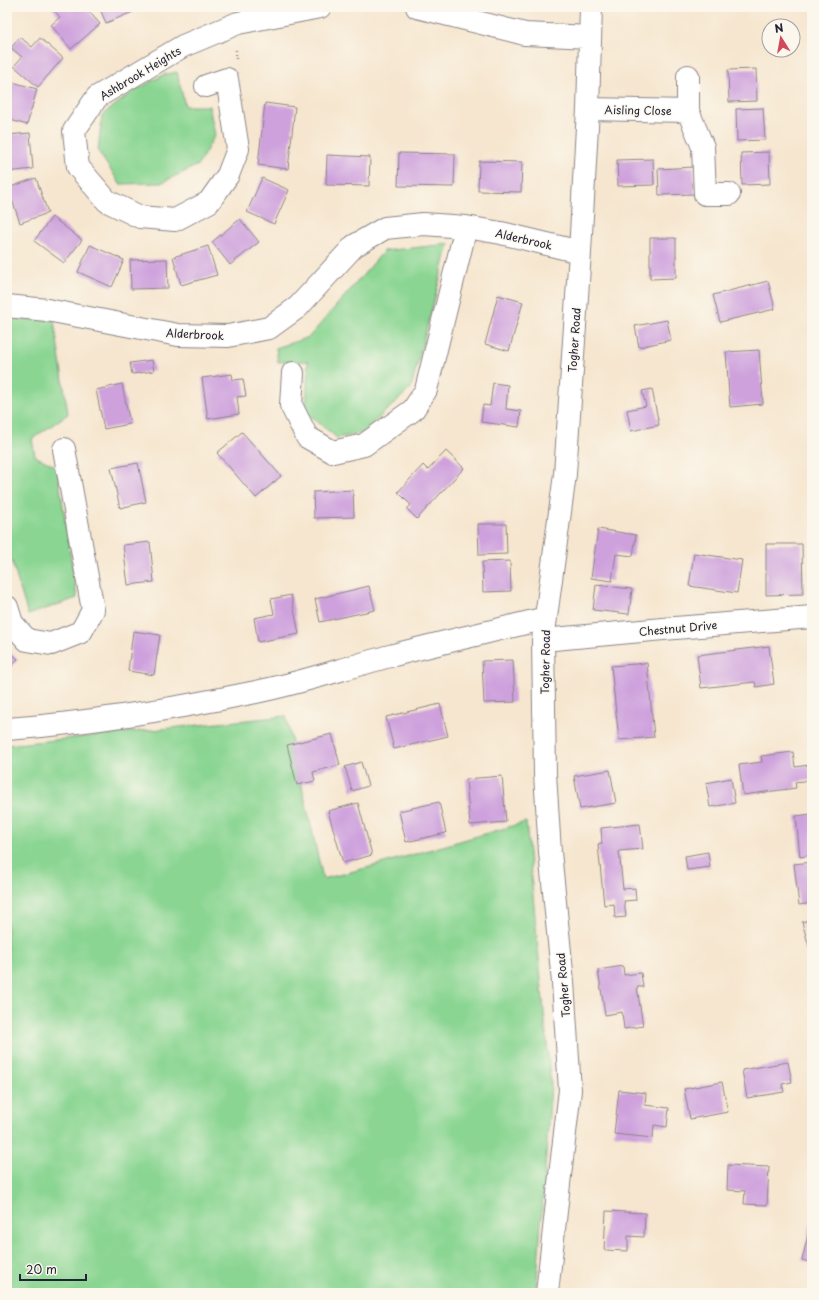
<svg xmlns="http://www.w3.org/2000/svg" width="819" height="1300" font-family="'Playpen Sans',sans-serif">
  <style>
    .green { fill: #8ad592; stroke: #567c66 }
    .building { fill: #cea1dd }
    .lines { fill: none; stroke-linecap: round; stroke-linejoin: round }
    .street-casing { stroke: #8c8485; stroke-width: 24 }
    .path { stroke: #8c8485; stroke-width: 2.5; stroke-dasharray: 1 3; stroke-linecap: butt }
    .street { stroke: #fff; stroke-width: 22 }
    .labels { text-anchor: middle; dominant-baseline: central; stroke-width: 3; stroke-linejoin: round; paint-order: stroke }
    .street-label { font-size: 11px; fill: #22223b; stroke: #fbf7ec }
  </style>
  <rect width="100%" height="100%" fill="#fbf7ec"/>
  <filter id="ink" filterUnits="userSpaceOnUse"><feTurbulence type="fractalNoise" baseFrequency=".025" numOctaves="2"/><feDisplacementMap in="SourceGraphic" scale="8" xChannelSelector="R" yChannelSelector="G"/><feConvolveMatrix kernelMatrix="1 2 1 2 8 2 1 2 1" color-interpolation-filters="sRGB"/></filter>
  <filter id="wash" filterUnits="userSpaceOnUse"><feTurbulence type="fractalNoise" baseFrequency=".012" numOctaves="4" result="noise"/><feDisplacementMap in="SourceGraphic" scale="16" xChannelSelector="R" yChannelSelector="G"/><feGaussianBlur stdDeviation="0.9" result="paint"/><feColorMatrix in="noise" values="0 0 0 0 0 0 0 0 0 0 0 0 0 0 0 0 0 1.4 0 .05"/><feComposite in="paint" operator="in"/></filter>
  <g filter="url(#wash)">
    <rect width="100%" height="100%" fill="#f6e6cf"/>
    <path class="green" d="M177 72 185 106H209L215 135 198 165 161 183 120 184 98 151 102 115 134 91 163 75Z
      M449 244 411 388 362 433 337 438 306 412 308 361 278 362 276 348 309 337 384 251Z
      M7 319 54 320 68 414 32 439 35 456 57 467 77 598 28 615 7 545Z
      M286 716 323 879 370 867 526 822 551 1085 536 1293H7V745Z"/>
    <g id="blocks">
      <path class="building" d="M51 7H70L71 9 74 7H85L100 24 71 49 51 25 60 17Z
        M99 7H139L140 9 106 23Z
        M20 37 32 47 40 38 63 58 38 87 14 66 22 57 11 48Z
        M756 69 757 101 729 102 728 70Z
        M9 81 37 89 27 125 7 119V87Z
        M265 103 295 107 288 169 258 165Z
        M763 108 765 140 737 141 736 109Z
        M30 133 33 169 7 172V135Z
        M769 152 770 184 742 185 741 153Z
        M399 153 455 154 454 187 398 186Z
        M327 155 370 157 369 186 326 185Z
        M653 159 654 185 618 186 617 160Z
        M479 161 522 162 521 192 478 191Z
        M694 167 695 194 659 195 658 169Z
        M36 178 48 213 20 223 8 188Z
        M262 178 289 190 274 224 247 212Z
        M52 217 82 240 64 263 34 241Z
        M240 219 259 242 230 265 212 242Z
        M650 238H676V278L650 279Z
        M90 245 124 260 112 287 78 272Z
        M208 246 217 275 181 285 173 257Z
        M167 259 168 288 131 289 130 260Z
        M768 281 775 309 720 322 713 295Z
        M498 295 523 302 509 351 485 344Z
        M667 320 671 340 639 347 635 326Z
        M759 350 763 404 730 407 726 352Z
        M152 360 154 371 132 374 130 363Z
        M232 374 233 380 243 379 246 396 237 397 239 414 208 419 202 378Z
        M493 383 508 385 506 409 521 411 519 427 481 422 483 405 490 406Z
        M122 384 130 424 104 429 96 390Z
        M652 389 659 425 631 431 627 410 646 406 642 391Z
        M242 432 281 476 256 498 217 453Z
        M446 451 464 468 417 519 407 509 411 505 398 492 423 465 428 470Z
        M138 463 146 502 120 508 111 468Z
        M353 490 354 517 314 518 313 492Z
        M478 524H506L507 554 479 555Z
        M598 529 636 535 633 556 616 554 612 581 591 578Z
        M150 542 154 582 128 585 123 545Z
        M766 544H802L803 594 766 595Z
        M694 553 742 560 737 593 689 586Z
        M510 561 511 591 483 592 482 562Z
        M596 585 632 589 629 614 593 610Z
        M369 586 375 610 320 622 315 599Z
        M291 595 299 634 258 642 254 618 274 614 271 599Z
        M133 631 160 635 154 675 128 671Z
        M769 646 774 684 756 687 755 682 701 688 697 655Z
        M7 650 18 659 7 671Z
        M513 660 515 702 484 703 482 661Z
        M647 663 654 737 619 740 611 666Z
        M440 704 448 736 394 749 386 717Z
        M332 734 340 765 313 772 315 781 297 785 287 745Z
        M793 752 795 767 809 765 811 780 795 782 796 788 743 795 739 765 762 762 761 756Z
        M361 762 368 786 352 791 345 767Z
        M610 770 616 803 580 809 574 776Z
        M502 776 506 822 470 825 466 779Z
        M731 778 735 803 710 807 706 783Z
        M439 802 446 833 406 842 399 811Z
        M358 803 372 855 343 863 328 811Z
        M812 814V855L800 857 796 816Z
        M640 824 643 849 619 851 623 889 635 888 636 900 624 901 626 917 615 918 614 904 604 905 598 844 602 843 601 828Z
        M708 852 710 867 687 870 685 856Z
        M812 862V903L799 905 794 864Z
        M812 919V957L802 922Z
        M623 966 624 975 641 973 643 987H637L643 1026 624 1029 622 1012 605 1015 598 970Z
        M788 1062 792 1082 782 1084 784 1092 747 1098 742 1070Z
        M722 1082 728 1112 690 1119 684 1089Z
        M619 1090 646 1093 645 1105 669 1108 667 1127 654 1125 653 1138 614 1134Z
        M728 1165 769 1167 767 1205 744 1204 745 1191 727 1190Z
        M606 1211 645 1213 644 1237 628 1236V1251L604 1250Z
        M811 1223H812V1263L802 1260Z"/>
    </g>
  </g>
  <g filter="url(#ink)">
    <use href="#blocks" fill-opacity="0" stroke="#8c8485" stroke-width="1"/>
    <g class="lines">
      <defs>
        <path id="street" d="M417 7 525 34 590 37
          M688 76V111L703 147 705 194H729
          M206 86 227 79 238 149 228 175 209 202 175 220 140 217 107 201 78 167 74 131 97 97 183 46 238 23 320 7
          M588 109 688 111
          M7 306 47 310 178 335 228 336 269 328 298 307 354 246 385 228 423 224 466 227 501 233 580 252
          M293 373 291 405 307 437 333 452 364 445 413 410 426 390 466 227
          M7 607 12 623 27 640 51 644 81 632 93 610 64 449
          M543 640 663 629 812 617
          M7 729C91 723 173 709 256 692 301 683 345 668 390 656 442 642 494 631 546 618
          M547 1293 559 1184 570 1090 563 982 550 852 545 774 543 640 565 474 580 252 588 109 591 7"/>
      </defs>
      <use href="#street" class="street-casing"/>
      <path class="path" d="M236 59V48"/>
      <use href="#street" class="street"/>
    </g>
  </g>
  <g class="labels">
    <g class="street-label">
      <text transform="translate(140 73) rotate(-31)">Ashbrook Heights</text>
      <text transform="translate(638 110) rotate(1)">Aisling Close</text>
      <text transform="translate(524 239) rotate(13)">Alderbrook</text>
      <text transform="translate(195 334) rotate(3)">Alderbrook</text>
      <text transform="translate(574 340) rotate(-86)">Togher Road</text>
      <text transform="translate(678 628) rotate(-5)">Chestnut Drive</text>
      <text transform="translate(545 662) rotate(-89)">Togher Road</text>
      <text transform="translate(563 985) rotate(-95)">Togher Road</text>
    </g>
  </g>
  <rect width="819" height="1300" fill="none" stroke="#fbf7ec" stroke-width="24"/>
  <g transform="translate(781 38) rotate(349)"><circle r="19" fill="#fbf7ec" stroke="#a4a2a5"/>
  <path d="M0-3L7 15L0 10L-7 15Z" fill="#d1495b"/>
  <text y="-6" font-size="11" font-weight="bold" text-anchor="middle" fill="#22223b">N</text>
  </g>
  <path d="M20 1274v6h66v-6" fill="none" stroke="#22223b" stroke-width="2"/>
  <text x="26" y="1274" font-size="12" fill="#22223b" stroke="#fbf7ec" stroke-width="3" paint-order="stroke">20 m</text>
</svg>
